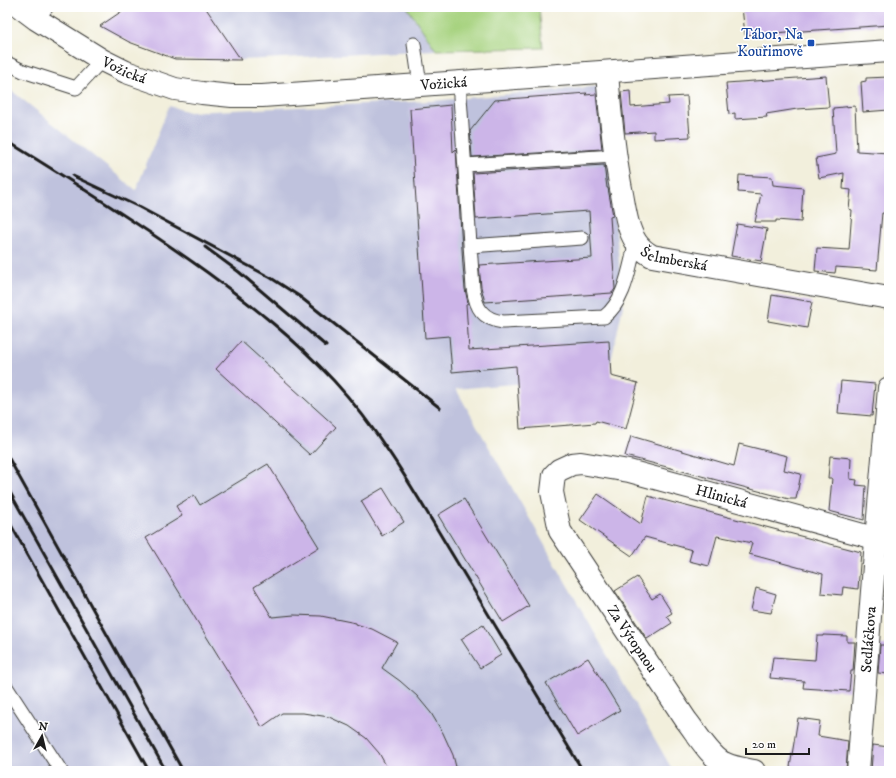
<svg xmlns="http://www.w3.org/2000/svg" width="896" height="778" font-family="'IM FELL DW Pica',serif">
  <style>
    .industrial { fill: #bfc2dd }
    .green { fill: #a7d380; stroke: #62784e }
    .building { fill: #ccb5e8 }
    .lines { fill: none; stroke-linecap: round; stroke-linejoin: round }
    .lane-casing { stroke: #3c3c39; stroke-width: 15 }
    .street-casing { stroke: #3c3c39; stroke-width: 24 }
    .lane { stroke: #fff; stroke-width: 13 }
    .street { stroke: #fff; stroke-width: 22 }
    .rail { stroke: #1c1c1c; stroke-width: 3 }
    .transit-dot { fill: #1a4fb4; stroke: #fff; stroke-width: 1.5 }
    .labels { text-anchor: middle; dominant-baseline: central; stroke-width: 3; stroke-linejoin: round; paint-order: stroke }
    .transit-label { font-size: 15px; fill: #164399; stroke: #fff; text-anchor: end }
    .street-label { font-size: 15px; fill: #1c1c1c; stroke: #fff }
  </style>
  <rect width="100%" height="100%" fill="#fff"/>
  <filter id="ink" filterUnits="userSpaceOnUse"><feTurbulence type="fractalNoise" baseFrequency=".025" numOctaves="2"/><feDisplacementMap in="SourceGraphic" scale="8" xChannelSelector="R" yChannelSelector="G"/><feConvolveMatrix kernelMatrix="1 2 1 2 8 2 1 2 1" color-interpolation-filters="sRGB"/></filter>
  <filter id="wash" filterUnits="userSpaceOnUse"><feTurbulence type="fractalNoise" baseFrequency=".012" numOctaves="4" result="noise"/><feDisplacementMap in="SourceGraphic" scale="16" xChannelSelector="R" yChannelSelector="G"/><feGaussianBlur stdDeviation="0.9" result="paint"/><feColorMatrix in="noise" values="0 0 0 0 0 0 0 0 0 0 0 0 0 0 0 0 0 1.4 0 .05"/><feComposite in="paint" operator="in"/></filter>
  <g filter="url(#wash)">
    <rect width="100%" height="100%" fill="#f2efdc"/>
    <path class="industrial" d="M204 7H407L436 50 241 60Z
      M603 86 623 306 611 361 605 376 456 389 673 771H7V87L136 190 169 106 189 112 431 101Z"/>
    <path class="green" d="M407 7H539L543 48 436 50Z"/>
    <g id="blocks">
      <path class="building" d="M128 7H205L241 60 175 59 129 42 100 26Z
        M742 7H889V25L745 35Z
        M826 76 829 107 797 109 766 114 767 117 735 119V113L729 114 726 83Z
        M889 77V110L863 112 861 82 866 81V78Z
        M630 91 631 107 669 104 668 97 687 96 690 137 654 139V131L625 133 621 92Z
        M587 93 585 95 596 94 602 149 472 157 470 131 495 100Z
        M451 105 453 152 456 149 463 266 465 289 468 303 466 304 469 350 609 341 611 376 638 383 626 429 596 421 595 423 520 429 516 366 452 372 449 336 425 338 410 109Z
        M855 106 857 151 889 153V214L882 213 877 270 836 267 835 273 815 271 817 248 849 250 852 210 849 209 851 190 843 189 844 173 819 178 816 158 836 154 833 108Z
        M604 165 607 188H608L613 216 610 217 615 289 612 293 485 302 481 287 479 265 592 258 589 211 476 219 473 173Z
        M739 175 772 177 773 185 803 188 801 222 776 220V222H755L761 194 738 192Z
        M737 224 767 229 761 261 731 256Z
        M772 295 812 302 807 328 768 321Z
        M241 341 336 427 310 455 216 369Z
        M841 381 875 384 872 416 838 413Z
        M631 436 734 466 739 444 787 456 784 470 801 474 796 499H789L625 456Z
        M830 456 851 458 850 479 857 480 856 485 866 486 864 520 829 511 832 478H828Z
        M268 464 319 547 254 587 272 617 294 615 321 616 356 623V624L372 629 397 642 382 668 400 681 417 696 431 713 443 733 453 755 457 771H389L379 753 366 738 349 726 329 717 303 713H282L262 727 146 538 182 516 176 506 194 495 200 505Z
        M383 488 404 522 382 536 361 501Z
        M598 494 641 524 648 496 861 552 858 589 843 587 842 595 821 593 823 574 749 554 752 543 717 536 709 566 689 561 692 550 645 537 632 556 580 520Z
        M464 499 529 606 503 622 438 515Z
        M637 577 652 599 660 594 672 613 667 616 672 623 647 639 615 591Z
        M756 588 776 594 771 613 751 610Z
        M483 625 501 655 480 668 461 639Z
        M823 635 847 636V642H855L853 671H851L849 691 803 688 804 681 770 678 773 657 815 660 817 636H823Z
        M880 645H889V674L878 673Z
        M588 658 620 710 577 736 546 683Z
        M798 718 820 721 818 736 848 741 846 771H815L790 767Z
        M873 745 889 747V771H871Z"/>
    </g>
  </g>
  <g filter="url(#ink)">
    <use href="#blocks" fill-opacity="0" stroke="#3c3c39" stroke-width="1"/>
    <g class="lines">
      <defs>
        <path id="lane" d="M36 19 47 7
          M414 44 420 85
          M7 63 23 71 76 88 102 60
          M459 82 473 288C476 308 482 319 503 322L604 317C626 300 629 267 636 242
          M465 165 615 156
          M470 246 582 238
          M7 688 61 771"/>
        <g id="street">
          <path id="s1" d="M20 7 36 19 102 60 126 72 175 89 202 93 232 96H262L420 85 889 51"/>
          <path id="s2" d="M607 72C610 113 614 154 622 194 625 210 627 228 636 242 640 248 645 252 652 256L889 298"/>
          <path id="s3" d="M754 771C745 769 735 768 726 764 711 759 696 732 686 720L560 531 552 492 554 475 559 470 572 464 581 463 629 471 867 536 889 544"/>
          <path id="s4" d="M858 771 876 540 889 388"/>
        </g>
      </defs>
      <use href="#lane" class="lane-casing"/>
      <use href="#street" class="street-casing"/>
      <use href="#lane" class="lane"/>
      <use href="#street" class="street"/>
      <path class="rail" d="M7 141C75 183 143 226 208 273 254 307 295 339 334 381 381 432 416 494 452 554 496 626 539 699 583 771
        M73 176 139 207 271 278 299 296 440 408
        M205 247 239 272 326 346
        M7 455 183 771
        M7 487 166 771
        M7 518 149 771"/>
    </g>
  </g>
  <rect class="transit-dot" x="807" y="39" width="8" height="8" rx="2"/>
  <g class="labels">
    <g class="transit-label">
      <text x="803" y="34">Tábor, Na<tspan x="803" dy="17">Kouřimově</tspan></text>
    </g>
    <g class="street-label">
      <text stroke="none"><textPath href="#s1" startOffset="122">Vožická</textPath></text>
      <text stroke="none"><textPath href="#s1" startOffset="446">Vožická</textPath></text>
      <text stroke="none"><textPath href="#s2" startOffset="217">Šelmberská</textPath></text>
      <text stroke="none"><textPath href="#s3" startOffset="548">Hlinická</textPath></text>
      <text transform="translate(632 639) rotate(56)">Za Výtopnou</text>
      <text stroke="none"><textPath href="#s4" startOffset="132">Sedláčkova</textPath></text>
    </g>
  </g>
  <rect width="896" height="778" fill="none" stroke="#fff" stroke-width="24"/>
  <g transform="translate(42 736) rotate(8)" stroke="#ffffff" stroke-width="3" paint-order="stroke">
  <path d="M0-3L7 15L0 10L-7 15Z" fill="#1c1c1c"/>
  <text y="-6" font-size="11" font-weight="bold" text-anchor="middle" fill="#1c1c1c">N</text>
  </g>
  <path d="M746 748v6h63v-6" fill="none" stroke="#1c1c1c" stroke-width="2"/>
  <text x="752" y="748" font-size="12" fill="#1c1c1c" stroke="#ffffff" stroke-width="3" paint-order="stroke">20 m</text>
</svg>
